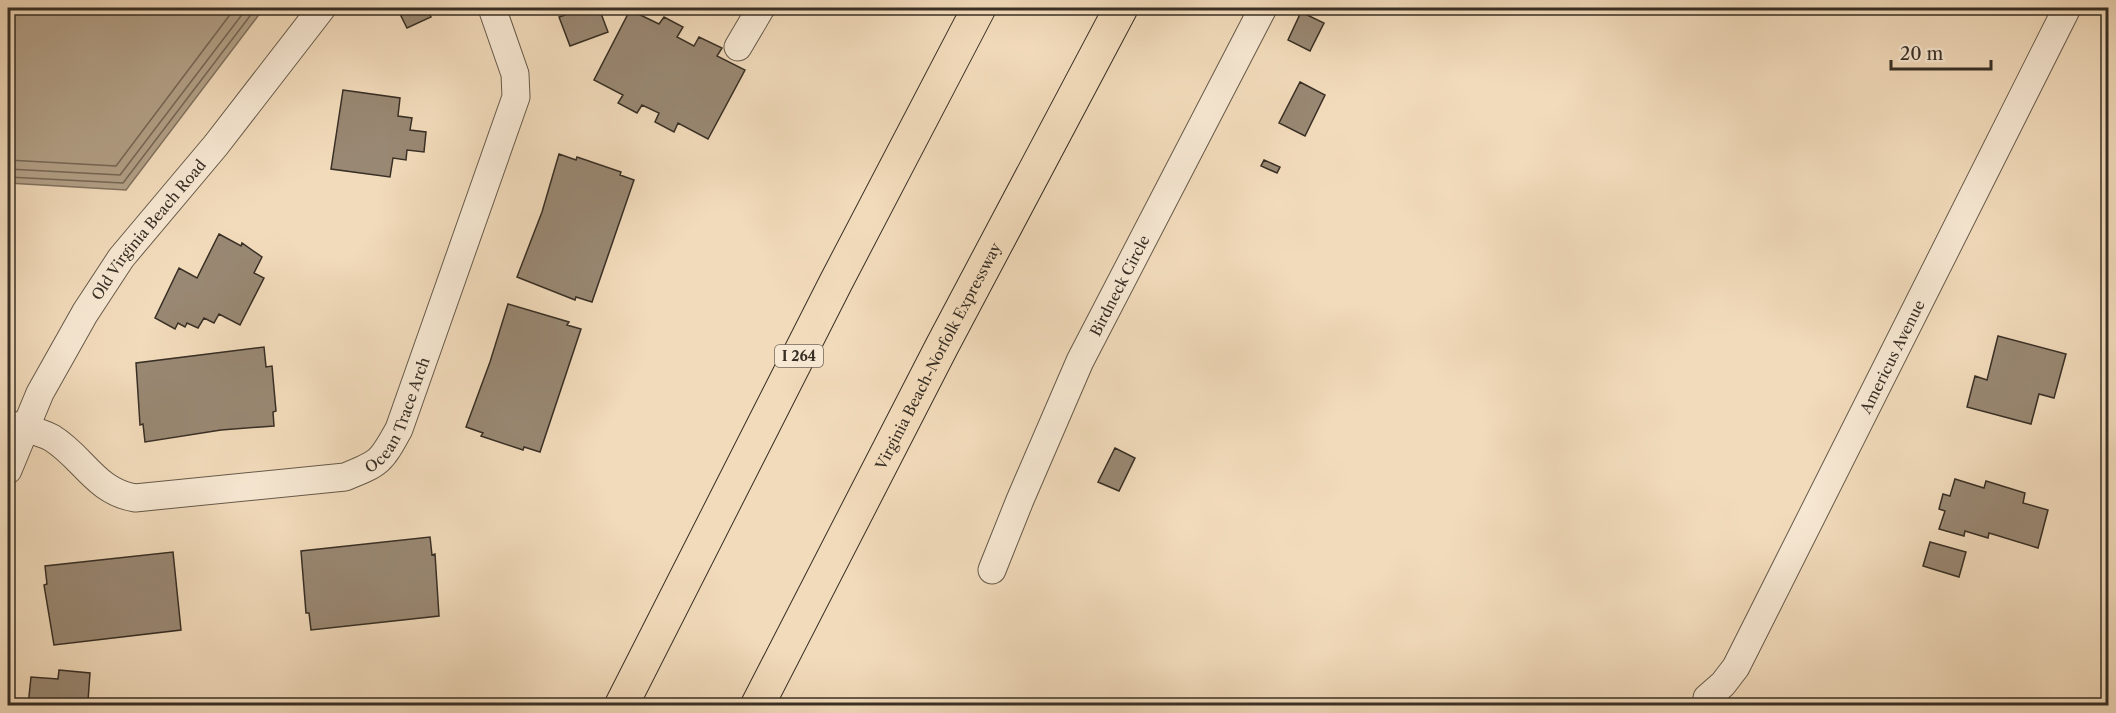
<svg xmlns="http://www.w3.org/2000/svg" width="2116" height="713" font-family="'Libre Caslon Text',serif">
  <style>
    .water { fill: #b3a188; stroke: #827360; stroke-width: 1.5 }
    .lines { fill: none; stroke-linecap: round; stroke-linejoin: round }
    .shore { stroke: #766856; stroke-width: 1.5 }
    .building { fill: #998873; stroke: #382f25; stroke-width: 1.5 }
    .street-casing { stroke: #665a4a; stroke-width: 29 }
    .highway-casing { stroke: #382f25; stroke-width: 35 }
    .street { stroke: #f7e8d3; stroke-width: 27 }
    .highway { stroke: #f2dbbb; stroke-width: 33 }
    .labels { text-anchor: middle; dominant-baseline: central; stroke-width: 5; stroke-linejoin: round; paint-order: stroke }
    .shield { fill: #f7e8d3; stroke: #716659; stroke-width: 1.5 }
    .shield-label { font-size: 14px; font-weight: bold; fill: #382f25 }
    .street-label { font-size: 15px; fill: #382f25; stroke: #f7e8d3 }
  </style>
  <rect width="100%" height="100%" fill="#f2dbbb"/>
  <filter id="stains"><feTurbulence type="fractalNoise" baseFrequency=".00333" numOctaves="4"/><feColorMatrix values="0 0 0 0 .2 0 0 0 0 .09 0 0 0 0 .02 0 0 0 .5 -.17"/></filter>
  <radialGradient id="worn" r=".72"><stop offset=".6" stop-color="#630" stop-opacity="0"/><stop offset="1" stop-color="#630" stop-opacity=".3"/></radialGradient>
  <path class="water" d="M8 8H264L126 190 8 183Z"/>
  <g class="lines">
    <path class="shore" d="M8 160 116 166 235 8
      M8 169 120 175 247 8
      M8 177 123 183 256 8"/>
  </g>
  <path class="building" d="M397 8H426L431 17 407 28Z
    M586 8H599L608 32 570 46 559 17Z
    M630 10 659 24 664 17 683 27 677 37 694 46 699 37 722 48 717 56 745 70 708 139 678 123 674 132 655 122 659 113 642 105 637 113 618 103 623 95 594 80Z
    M1301 12 1324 23 1310 51 1288 40Z
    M1300 82 1325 95 1305 136 1279 123Z
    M343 90 400 98 398 116 412 118 410 130 426 132 424 152 407 150 406 160 393 158 390 177 331 169Z
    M559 154 576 160 577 157 621 172 620 175 634 180 592 302 576 297 575 300 517 277 542 212Z
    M1264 160 1280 167 1277 173 1261 166Z
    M219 234 241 246 242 243 262 257 254 273 264 278 240 325 219 314 214 323 204 318 198 328 187 323 185 327 178 323 175 329 155 318 179 268 197 278Z
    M508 304 569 322 567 325 581 329 540 452 524 447 523 450 481 436 483 433 466 427 490 362Z
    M1998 336 2066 354 2054 398 2039 394 2031 424 1967 407 1975 376 1987 380Z
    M264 347 266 367 272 366 276 411 273 412 274 426 221 430 145 442 143 424 140 425 136 363Z
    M1115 448 1135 458 1119 491 1098 482Z
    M1955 479 1984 488 1986 481 2025 493 2023 503 2048 510 2038 548 1989 533 1988 538 1965 531 1964 536 1939 529 1945 511 1939 509 1943 494 1950 496Z
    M430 537 432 555 435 554 439 616 311 630 309 613H306L301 551Z
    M1930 542 1966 552 1959 577 1923 566Z
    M173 552 181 630 54 645 44 585 47 584 45 566Z
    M59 670 90 673 88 701 100 702 99 706H28L31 677 58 679Z"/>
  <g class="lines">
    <defs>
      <g id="street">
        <path d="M738 47 761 8"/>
        <path id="s1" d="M8 424C22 428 40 431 52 438 84 458 95 491 135 498L345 477C380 463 381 462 399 429L516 97 515 74 492 8"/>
        <path id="s2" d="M8 470 40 393 85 313 121 258 216 145 322 8"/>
        <path id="s3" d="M992 570 1020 500 1080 361 1263 8"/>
        <path id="s4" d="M1707 698 1723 684 1736 667 2067 8"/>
      </g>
      <g id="highway">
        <path d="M621 706 836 282 979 8"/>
        <path id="s5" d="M757 706 942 346 1121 8"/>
      </g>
    </defs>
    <use href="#street" class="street-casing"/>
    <use href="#highway" class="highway-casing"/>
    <use href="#street" class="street"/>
    <use href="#highway" class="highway"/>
  </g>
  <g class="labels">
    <rect class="shield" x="775" y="345" width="48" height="22" rx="4.5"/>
    <g class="shield-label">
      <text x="799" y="356">I 264</text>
    </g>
    <g class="street-label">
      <text stroke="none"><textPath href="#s2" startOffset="280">Old Virginia Beach Road</textPath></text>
      <text stroke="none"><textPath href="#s3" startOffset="312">Birdneck Circle</textPath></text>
      <text stroke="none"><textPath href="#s5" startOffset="394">Virginia Beach-Norfolk Expressway</textPath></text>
      <text stroke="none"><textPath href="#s4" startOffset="390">Americus Avenue</textPath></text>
      <text stroke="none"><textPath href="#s1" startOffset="448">Ocean Trace Arch</textPath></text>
    </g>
  </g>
  <rect width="2116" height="713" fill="none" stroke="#f2dbbb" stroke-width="30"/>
  <rect x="9" y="9" width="2098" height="695" fill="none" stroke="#382f25" stroke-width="3"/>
  <rect x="15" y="15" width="2086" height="683" fill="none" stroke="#382f25" stroke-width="1.5"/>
  <path d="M1891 60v9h100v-9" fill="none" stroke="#382f25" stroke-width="3"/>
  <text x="1900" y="60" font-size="18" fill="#382f25" stroke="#f7e8d3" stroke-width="4.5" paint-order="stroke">20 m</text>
  <rect width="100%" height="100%" filter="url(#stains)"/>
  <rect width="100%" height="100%" fill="url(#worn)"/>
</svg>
